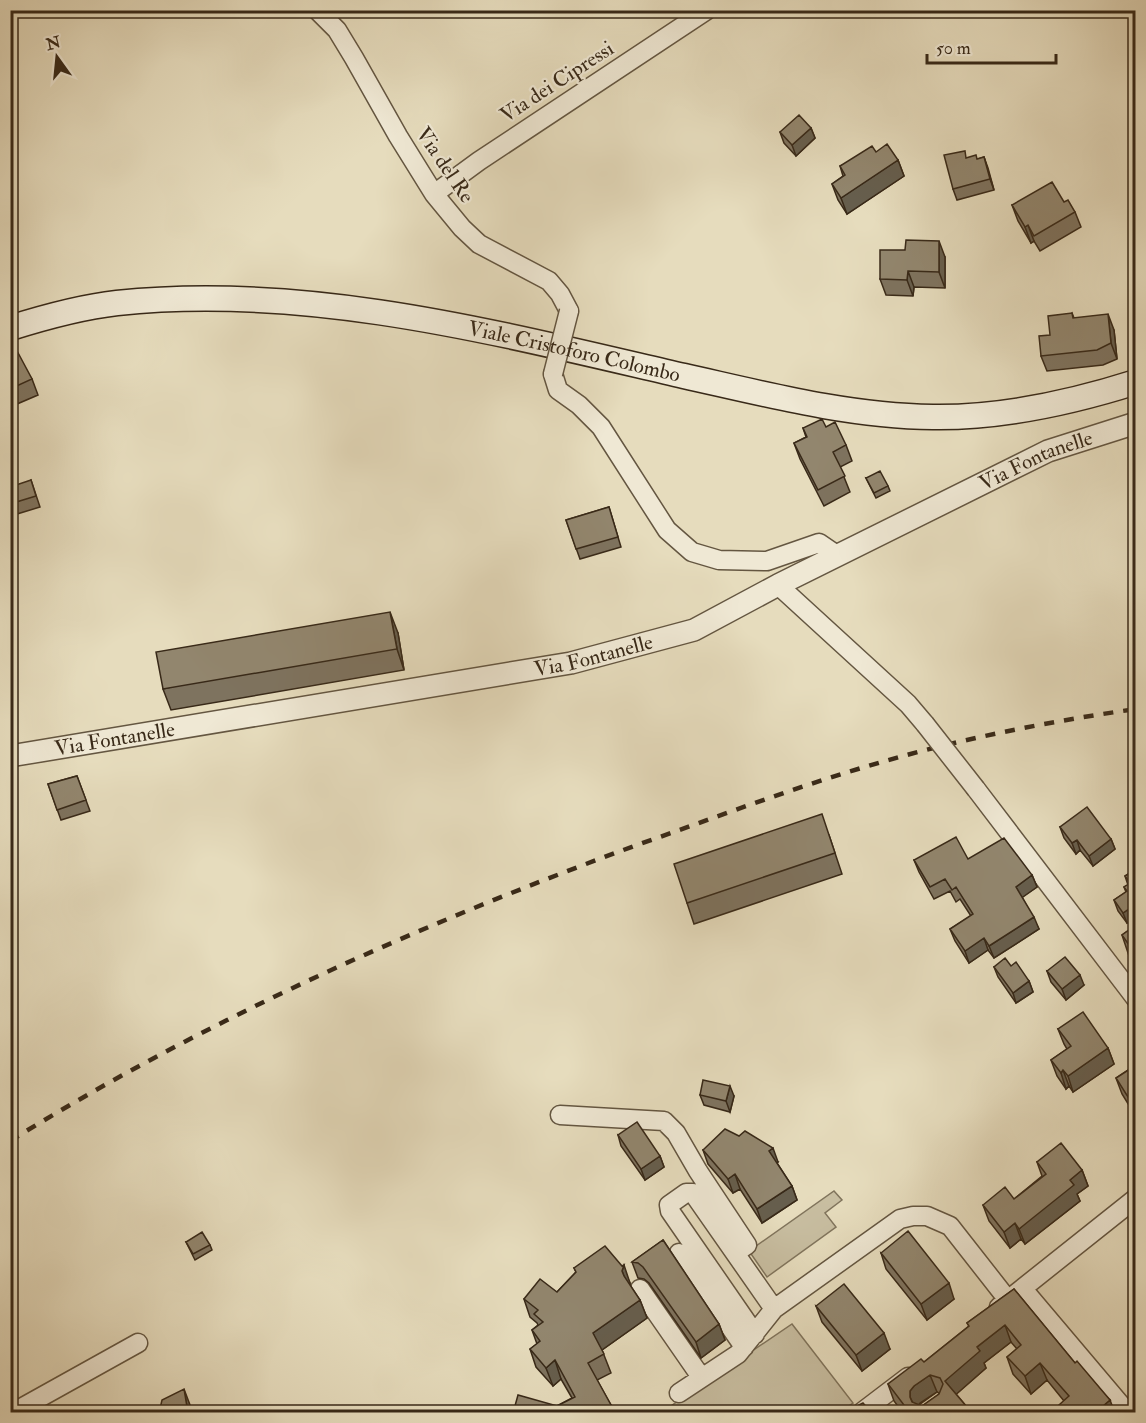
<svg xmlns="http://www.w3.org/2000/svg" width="1146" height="1423" font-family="'IM FELL Double Pica',serif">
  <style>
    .green { fill: #c8bea1; stroke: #80745c; stroke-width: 1.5 }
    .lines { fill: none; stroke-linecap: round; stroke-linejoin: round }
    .minor-casing { stroke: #645641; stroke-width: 21 }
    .tertiary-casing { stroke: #645641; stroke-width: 24 }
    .secondary-casing { stroke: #382918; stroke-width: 27 }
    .minor { stroke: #efe8d4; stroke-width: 18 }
    .tertiary { stroke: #efe8d4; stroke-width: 21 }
    .secondary { stroke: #efe8d4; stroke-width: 24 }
    .rail { stroke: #382918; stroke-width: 4.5; stroke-dasharray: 10 10; stroke-linecap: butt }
    .minor-bridge-casing { stroke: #645641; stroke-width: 21; stroke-linecap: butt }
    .minor-bridge { stroke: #efe8d4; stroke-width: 18 }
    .wall { fill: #7e735f; stroke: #382918; stroke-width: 1.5; fill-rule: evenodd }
    .shaded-wall { fill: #665e4d; stroke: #382918; stroke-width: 1.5 }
    .building { fill: #92866e; stroke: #382918; stroke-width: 1.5; fill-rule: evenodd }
    .labels { text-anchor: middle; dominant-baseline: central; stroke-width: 4.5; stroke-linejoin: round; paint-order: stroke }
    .street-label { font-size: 21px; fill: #382918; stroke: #efe8d4 }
  </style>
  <rect width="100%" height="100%" fill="#e6dcbd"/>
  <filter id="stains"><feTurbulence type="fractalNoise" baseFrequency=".00333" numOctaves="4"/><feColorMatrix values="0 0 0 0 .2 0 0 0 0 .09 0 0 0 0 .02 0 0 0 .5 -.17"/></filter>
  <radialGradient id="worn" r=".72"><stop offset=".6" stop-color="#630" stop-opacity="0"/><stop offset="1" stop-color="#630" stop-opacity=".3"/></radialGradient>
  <path class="green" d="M834 1191 842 1200 825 1213 836 1227 767 1277 749 1251Z
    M792 1324 853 1403 840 1412H662Z"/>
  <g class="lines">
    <defs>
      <path id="minor" d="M317 10 337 30 354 58 398 136 434 194 462 228 479 244 549 281 560 294 569 311
        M434 194 479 161 707 10
        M553 374 558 390 579 405 601 427 667 530 692 552 719 560 767 561 819 543 838 556
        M778 585 908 704 925 724
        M976 789 1136 999
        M560 1115 664 1121 676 1133 698 1171 747 1245 735 1253
        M679 1253 744 1347
        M640 1289 701 1377
        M1023 1289 1127 1412
        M999 1307 1136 1198
        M755 1334 670 1211 669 1205 686 1193H693L774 1309
        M679 1393 738 1354 774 1309 900 1219 913 1216H927L950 1226 1008 1300
        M14 1412 138 1343
        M862 1412 908 1377"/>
      <g id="tertiary">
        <path id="s1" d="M10 756 571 663 694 630 778 585 1048 451 1136 423"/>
      </g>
      <g id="secondary">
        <path id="s2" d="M10 328C45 317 81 307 117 303 309 283 498 333 684 376 765 394 848 416 933 417 1002 418 1070 403 1136 382"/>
      </g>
    </defs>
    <use href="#minor" class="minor-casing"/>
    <use href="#tertiary" class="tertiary-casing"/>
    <use href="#secondary" class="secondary-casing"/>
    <use href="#minor" class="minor"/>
    <use href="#tertiary" class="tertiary"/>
    <use href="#secondary" class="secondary"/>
    <path class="rail" d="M10 1141C207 1019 421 924 637 845 714 818 790 789 868 766 955 740 1045 722 1136 709"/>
    <defs>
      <path id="minor-bridge" d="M553 374 569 311
        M925 724 976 789"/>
    </defs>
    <use href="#minor-bridge" class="minor-bridge-casing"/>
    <use href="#minor-bridge" class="minor-bridge"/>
  </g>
  <path class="wall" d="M811 128 815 138 796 156 784 143 780 132Z
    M876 152 898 160 904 176 847 214 838 200 832 184 843 176 840 166Z
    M984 157 994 190 957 200 953 189 967 158 978 159Z
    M1064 202 1075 212 1081 227 1040 251 1034 241 1031 243 1018 221 1012 205Z
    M905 250 945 257V288L914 287 913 296 886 295 880 279Z
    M1072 313 1074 318 1114 330 1117 359 1103 365 1047 371 1041 356Z
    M10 352 32 379 38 395 10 407Z
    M826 427 846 445 852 461 840 467 850 492 824 506 800 459 794 443 806 437 803 428Z
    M866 478 888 486 890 491 876 498Z
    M31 480 40 507 17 514 10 496Z
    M609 507 621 547 580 559 566 520Z
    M398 633 404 670 171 710 163 689Z
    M77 776 90 811 61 820 48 784Z
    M1060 827 1111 839 1115 849 1093 866 1080 850 1076 854 1064 838Z
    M829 835 842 874 694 924 687 903Z
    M968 859 1032 875 1037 887 1022 897 1039 929 994 958 988 950 969 963 955 941 950 929 971 916 960 899 956 902 950 891 934 899 919 872 914 860Z
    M1136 869V917L1127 923 1118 911 1114 900 1126 892 1124 887 1128 885 1125 876Z
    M1136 925V965L1129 956 1122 935Z
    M1011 966 1029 981 1033 992 1016 1003 998 977 994 967Z
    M1047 971 1084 985 1066 1000 1051 982Z
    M1058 1029 1108 1048 1114 1064 1073 1092 1069 1086 1066 1089 1057 1076 1051 1060 1067 1049 1064 1044Z
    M1136 1065V1118L1135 1115 1122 1094 1116 1078Z
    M700 1095 734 1096 730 1112 704 1105Z
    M618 1135 660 1156 664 1167 645 1180 621 1146Z
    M703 1150 778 1162 777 1163 792 1186 797 1200 762 1223 740 1189 733 1193 708 1164Z
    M1037 1162 1082 1170 1088 1186 1077 1194 1080 1201 1025 1244 1021 1239 1010 1248 989 1221 983 1205 1014 1199 1042 1176Z
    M663 1240 719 1324 725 1340 701 1358 649 1283 644 1279 638 1278 632 1262Z
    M186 1242 210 1245 212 1250 195 1260Z
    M881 1253 954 1299 927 1320 886 1269Z
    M622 1266 630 1283V1285L640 1300 647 1318 602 1350 611 1373 597 1380 611 1405 614 1413H513L557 1406 572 1398 561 1379 553 1386 536 1367 530 1349 537 1344 532 1330 538 1325 537 1323 530 1317 524 1299 557 1292 576 1272 574 1268Z
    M1014 1289 1075 1363 1110 1400 1064 1401 1047 1380 1031 1394 1013 1374 1007 1357 1017 1349 1011 1342 984 1363 986 1368 956 1394 972 1413H903L894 1401 888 1384 924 1362 969 1326 967 1323ZM937 1392 939 1393V1394L922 1406 919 1405Z
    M816 1306 890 1349 862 1371 822 1322Z"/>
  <path class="shaded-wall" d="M811 128 815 138 796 156 792 145Z
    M984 157 988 168 994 190 990 179Z
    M898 160 904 176 847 214 841 198Z
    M1028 225 1034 241 1031 243 1025 227Z
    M939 241 945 257V288L939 272Z
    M908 271 914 287 913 296 907 280Z
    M1108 314 1114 330 1117 359 1111 343Z
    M390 612 398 633 404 670 397 649Z
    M1111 839 1115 849 1093 866 1089 856Z
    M1077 840 1080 850 1076 854 1072 843Z
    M1032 875 1037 887 1020 899 1016 887Z
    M1136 904V917L1127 923 1123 913Z
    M1034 917 1039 929 994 958 989 946Z
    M984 938 988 950 969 963 965 951Z
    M1080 975 1084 985 1066 1000 1062 989Z
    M1029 981 1033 992 1016 1003 1013 993Z
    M1108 1048 1114 1064 1073 1092 1068 1076Z
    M1063 1070 1069 1086 1066 1089 1061 1073Z
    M730 1086 734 1096 730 1112 726 1101Z
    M773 1148 778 1162 774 1165 769 1151Z
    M660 1156 664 1167 645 1180 641 1169Z
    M1082 1170 1088 1186 1077 1194 1080 1201 1025 1244 1019 1229 1070 1180Z
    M735 1174 740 1189 733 1193 728 1179Z
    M792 1186 797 1200 762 1223 757 1209Z
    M1015 1223 1021 1239 1010 1248 1004 1232Z
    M624 1265 630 1283 629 1289 622 1271Z
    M949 1283 954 1299 927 1320 921 1304Z
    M640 1300 647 1318 599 1352 593 1333Z
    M719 1324 725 1340 701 1358 696 1342Z
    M1005 1325 1011 1342 984 1363 986 1368 952 1398 945 1381 977 1347Z
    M884 1333 890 1349 862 1371 856 1355Z
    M555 1360 561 1379 553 1386 546 1368Z
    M1040 1363 1047 1380 1031 1394 1025 1376Z
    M930 1375 937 1392 920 1403 916 1409 910 1397V1391L914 1386Z
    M184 1389 190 1405 191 1413H188Z
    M1110 1400 1115 1413H1095Z
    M611 1405 614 1413H600Z"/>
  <path class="building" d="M799 115 811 128 792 145 780 132Z
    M887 144 898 160 841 198 832 184 845 175 840 166 872 146 876 152Z
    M965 151 966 158 976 155 977 159 984 157 990 179 953 189 944 155Z
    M1052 182 1064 202 1068 200 1075 212 1034 236 1028 225 1025 227 1012 205Z
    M906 240 939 241V272L908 271 907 280 880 279V250H905Z
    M1072 313 1073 318 1108 314 1111 343 1097 350 1041 356 1039 336 1050 335 1048 316Z
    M16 349 32 379 10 389V352Z
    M822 419 826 427 835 422 846 445 833 452 845 476 818 490 794 443 807 437 803 428Z
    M880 471 888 486 874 493 866 478Z
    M31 480 36 496 13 503 10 496V487Z
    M609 507 618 537 576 549 566 520Z
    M390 612 397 649 163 689 156 652Z
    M1133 770H1136V780Z
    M77 776 86 800 57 810 48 784Z
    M1087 807 1111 839 1089 856 1077 840 1072 843 1060 827Z
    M822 814 835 853 687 903 674 864Z
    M956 837 968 859 1004 838 1032 875 1016 887 1034 917 989 946 984 938 965 951 950 929 973 914 956 887 952 890 945 879 930 887 914 860Z
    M1136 869V904L1123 913 1114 900 1127 891 1124 887 1130 883 1125 876Z
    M1136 925V955L1122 935Z
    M1065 957 1080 975 1062 989 1047 971Z
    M1005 958 1011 966 1016 962 1029 981 1013 993 994 967Z
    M1083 1012 1108 1048 1068 1076 1063 1070 1061 1073 1051 1060 1071 1046 1058 1029Z
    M1136 1065V1116H1135V1108L1116 1078Z
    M703 1080 730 1086 726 1101 700 1095Z
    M637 1122 660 1156 641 1169 618 1135Z
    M725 1129 739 1136 745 1131 773 1148 769 1151 792 1186 757 1209 735 1174 728 1179 703 1150Z
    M1061 1143 1082 1170 1070 1180 1074 1185 1019 1229 1015 1223 1004 1232 983 1205 1005 1187 1014 1199 1046 1174 1037 1162Z
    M908 1231 949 1283 921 1304 881 1253Z
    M202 1232 210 1245 193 1254 186 1242Z
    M663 1240 719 1324 696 1342 643 1267 638 1263 632 1262Z
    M605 1246 622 1266 624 1265 622 1271 624 1276 640 1300 593 1333 604 1354 588 1363 611 1405 600 1413H513L518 1395 557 1406 575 1397 555 1360 546 1368 530 1349 540 1341 532 1330 543 1322 534 1314 538 1310 524 1299 540 1279 557 1292 576 1272 574 1268Z
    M844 1284 884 1333 856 1355 816 1306Z
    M1014 1289 1075 1363 1077 1361 1110 1400 1095 1413H1050L1069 1396 1040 1363 1025 1376 1007 1357 1021 1345 1005 1325 977 1347 980 1351 945 1381 972 1413H910L888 1384 921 1359 924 1362 969 1326 967 1323ZM930 1375 940 1378 943 1384 939 1394 922 1406 912 1402 910 1397V1391L914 1386Z
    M184 1389 188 1413H159L162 1400Z
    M863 1403 872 1413H850L859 1405Z"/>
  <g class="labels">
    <g class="street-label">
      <text transform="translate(557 82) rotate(-33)">Via dei Cipressi</text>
      <text transform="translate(445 165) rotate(56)">Via del Re</text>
      <text stroke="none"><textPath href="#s2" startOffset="572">Viale Cristoforo Colombo</textPath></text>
      <text stroke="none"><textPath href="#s1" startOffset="1078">Via Fontanelle</textPath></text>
      <text stroke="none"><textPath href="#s1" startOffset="592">Via Fontanelle</textPath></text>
      <text stroke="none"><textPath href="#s1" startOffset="106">Via Fontanelle</textPath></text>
    </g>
  </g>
  <rect width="1146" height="1423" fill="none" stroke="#e6dcbd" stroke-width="36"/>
  <rect x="12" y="12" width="1122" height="1399" fill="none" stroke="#382918" stroke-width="3"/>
  <rect x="18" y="18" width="1110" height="1387" fill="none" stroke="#382918" stroke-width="1.5"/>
  <g transform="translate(57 57) rotate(345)" stroke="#efe8d4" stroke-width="4.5" paint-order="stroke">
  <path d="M0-4.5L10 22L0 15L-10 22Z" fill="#382918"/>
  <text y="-9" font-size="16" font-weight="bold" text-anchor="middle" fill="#382918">N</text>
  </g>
  <path d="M927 54v9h129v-9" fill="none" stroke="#382918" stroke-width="3"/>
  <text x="936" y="54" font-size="18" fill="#382918" stroke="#efe8d4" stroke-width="4.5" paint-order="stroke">50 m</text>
  <rect width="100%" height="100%" filter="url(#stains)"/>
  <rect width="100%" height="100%" fill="url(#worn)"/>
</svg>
